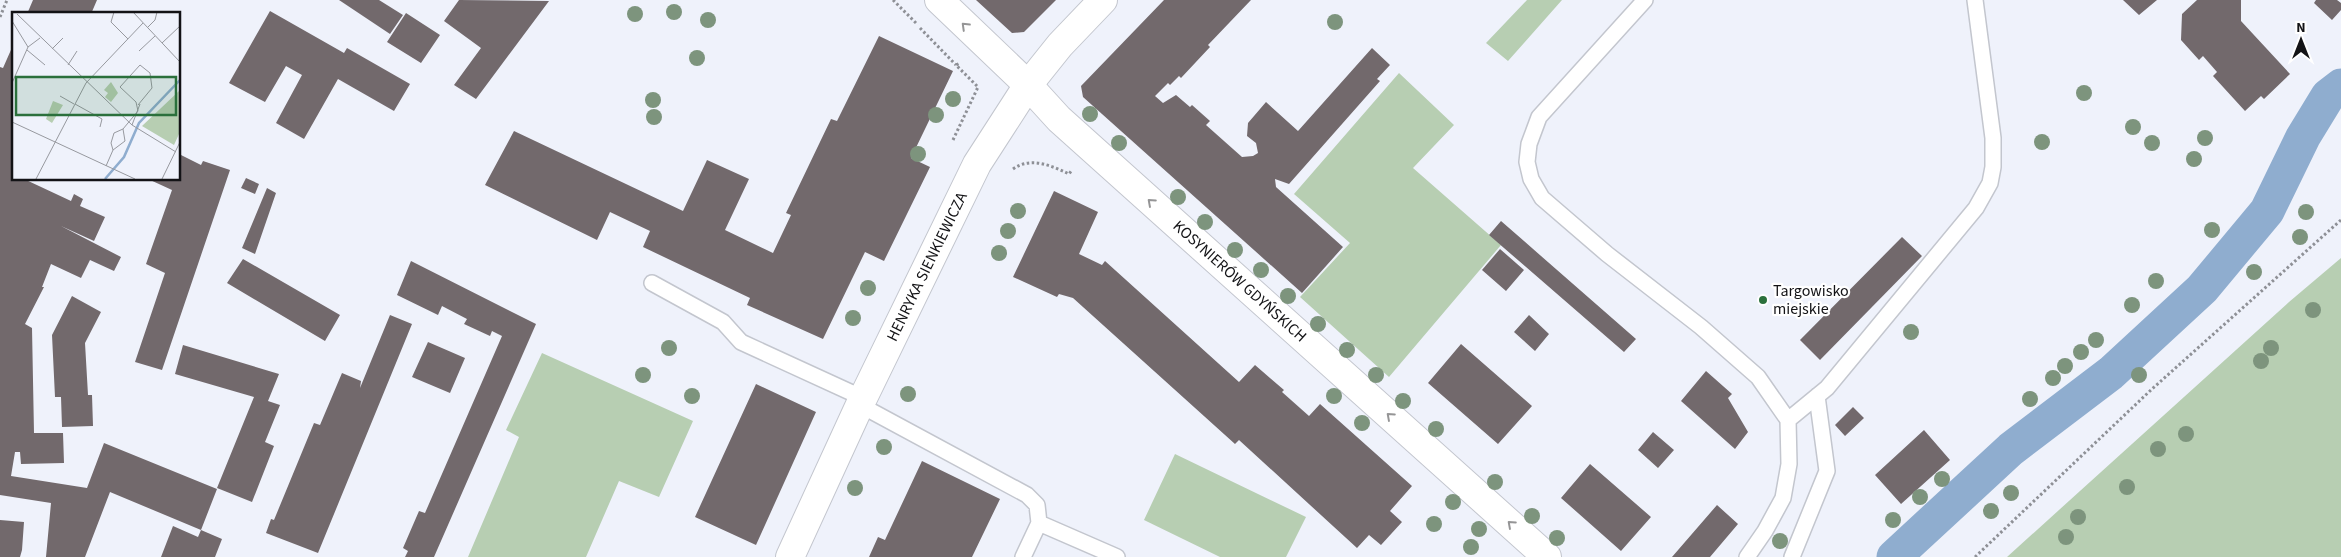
<svg xmlns="http://www.w3.org/2000/svg" width="2341" height="557" font-family="'Source Sans 3',sans-serif">
  <style>
    .green { fill: #b7ceb2 }
    .lines { fill: none; stroke-linecap: round; stroke-linejoin: round }
    .canal { stroke: #8fadcf; stroke-width: 35 }
    .building { fill: #72696c }
    .service-casing { stroke: #c3c6ce; stroke-width: 18 }
    .minor-casing { stroke: #c3c6ce; stroke-width: 30 }
    .tertiary-casing { stroke: #c3c6ce; stroke-width: 30 }
    .path { stroke: #8e9096; stroke-width: 3; stroke-dasharray: 2.5 2.5; stroke-linecap: butt }
    .service { stroke: #fff; stroke-width: 15 }
    .minor { stroke: #fff; stroke-width: 28 }
    .tertiary { stroke: #fff; stroke-width: 28 }
    .tree { fill: #7d947d }
    .oneway { stroke: #959596 }
    .poi-dot { fill: #2b703c; stroke: #fff; stroke-width: 2 }
    .labels { text-anchor: middle; dominant-baseline: central; stroke-width: 4.5; stroke-linejoin: round; paint-order: stroke }
    .street-label { font-size: 16px; fill: #131316; stroke: #fff }
    .poi-label { font-size: 16px; fill: #131316; stroke: #fff; text-anchor: start }
    .inset-river { fill: none; stroke: #8fadcf; stroke-width: 2.5 }
    .inset-road { fill: none; stroke: #97999f; stroke-width: 1 }
    .view { fill: #2b703c; fill-opacity: 0.15; stroke: #2b703c; stroke-width: 2.5 }
    .inset-edge { fill: none; stroke: #131316; stroke-width: 2.5 }
  </style>
  <rect width="100%" height="100%" fill="#eff2fb"/>
  <path class="green" d="M1527 0H1562L1508 61 1486 43Z
    M1399 73 1454 125 1413 168 1501 245 1389 377 1300 297 1350 243 1294 194Z
    M2341 258V557H2007L2289 302Z
    M542 353 693 421 659 497 619 481 586 557H468L519 437 506 430Z
    M1175 454 1306 517 1286 557H1220L1144 520Z"/>
  <g class="lines">
    <path class="canal" d="M1894 557 2011 449 2111 373 2202 289 2267 211 2303 137 2328 96 2341 86"/>
  </g>
  <path class="building" d="M33 0H97L91 14H27Z
    M339 0H379L403 15 390 34Z
    M459 0 549 1 476 99 454 85 481 48 444 21Z
    M976 0H1056L1024 32 1012 33Z
    M1164 0H1251L1208 45 1210 47 1181 78 1179 76 1170 85 1168 83 1155 96 1163 103 1176 95 1190 107 1192 105 1210 121 1206 125 1242 157 1253 156 1258 153 1256 143 1247 136 1248 123 1266 102 1298 131 1372 48 1390 65 1377 79 1380 81 1289 184 1275 179 1276 187 1343 247 1302 293 1083 97 1081 86Z
    M2123 0H2157L2139 15Z
    M2197 0H2241V21L2290 74 2264 99 2261 96 2245 111 2213 76 2217 72 2203 56 2199 60 2181 40 2182 14Z
    M2316 0H2337L2341 3V10L2332 20 2314 3Z
    M270 11 344 53 347 48 410 84 394 111 338 79 304 139 276 123 302 75 286 66 265 102 229 83Z
    M406 13 440 35 421 63 387 42Z
    M879 36 953 71 911 158 930 167 884 261 865 252 823 339 747 305 750 298 643 247 650 231 610 212 597 240 485 185 514 131 683 211 707 160 749 179 725 230 773 253 791 215 786 213 831 119 837 121Z
    M14 43V179H24L71 201 74 194 83 199 80 206 105 217 94 241 61 226 121 257 114 271 90 260 81 278 51 264 42 287H44L25 324 32 328 34 433H63L64 463 21 464 20 452H15L11 476 87 488 104 443 217 489 201 530 110 492 85 557H46L51 503 0 495V67L3 68Z
    M179 154 201 165 203 161 230 170 162 370 135 362 165 273 146 264 172 190 148 179H179Z
    M246 178 259 184 255 194 241 188Z
    M267 188 276 193 255 254 242 248Z
    M1054 191 1098 212 1079 254 1102 265 1105 261 1239 382 1255 365 1284 390 1282 392 1309 416 1320 404 1412 486 1390 511 1402 522 1381 545 1369 535 1357 548 1239 440 1235 444 1073 298 1059 294 1057 297 1013 277Z
    M1501 221 1636 339 1624 352 1489 235Z
    M1902 237 1922 256 1820 360 1800 340Z
    M1500 249 1524 270 1506 291 1482 270Z
    M243 259 340 315 325 341 227 283Z
    M411 261 536 324 434 557H405L408 551 403 548 419 511 425 513 502 336 492 331 490 336 464 324 467 319 442 306 438 315 397 295Z
    M72 296 101 312 85 343 88 395H92L93 426 62 427 61 397H55L52 335Z
    M390 315 412 324 318 553 266 533 271 519 274 520 314 423 320 425 342 373 361 381 360 388Z
    M1529 315 1549 334 1535 351 1514 332Z
    M428 342 465 358 450 393 412 377Z
    M1461 344 1532 406 1498 444 1428 383Z
    M183 345 279 374 268 401 280 405 265 442 274 446 252 502 217 488 254 397 175 374Z
    M1706 371 1732 394 1728 398 1748 432 1735 449 1681 401Z
    M756 384 816 412 756 545 695 517Z
    M1853 407 1864 418 1845 436 1835 425Z
    M1924 430 1950 460 1901 504 1875 475Z
    M1653 432 1674 450 1658 468 1638 450Z
    M922 461 1000 499 972 557H869L878 537 885 540Z
    M1590 464 1651 517 1621 551 1561 498Z
    M1717 505 1738 524 1710 557H1672Z
    M0 520 24 522 22 550 20 557H0Z
    M173 526 198 537 201 530 222 539 215 557H161Z"/>
  <g class="lines">
    <defs>
      <path id="service" d="M1645 0 1539 117 1529 144 1527 162 1531 179 1542 198 1607 254 1701 327 1758 377 1788 420 1789 464 1783 498 1765 531 1747 557
        M652 283 723 322 741 342 863 398
        M860 405 1027 495 1037 505 1039 523 1117 557
        M1788 420 1827 388 1976 208 1990 183 1993 167V138L1975 0
        M1023 557 1039 523
        M1792 557 1827 471 1817 396"/>
      <g id="minor">
        <path id="s1" d="M939 0 1028 85 1059 119 1547 557"/>
      </g>
      <g id="tertiary">
        <path id="s2" d="M790 557 863 398 977 164 1028 85 1060 45 1103 0"/>
      </g>
    </defs>
    <use href="#service" class="service-casing"/>
    <use href="#minor" class="minor-casing"/>
    <use href="#tertiary" class="tertiary-casing"/>
    <path class="path" d="M893 0 916 23
      M0 17 7 0
      M920 28 956 65
      M953 140 978 87 956 65 960 63
      M1013 169C1031 156 1052 166 1069 174L1072 170
      M1975 557 2152 389 2341 220"/>
    <use href="#service" class="service"/>
    <use href="#minor" class="minor"/>
    <use href="#tertiary" class="tertiary"/>
  </g>
  <g class="tree">
    <circle cx="674" cy="12" r="8"/>
    <circle cx="635" cy="14" r="8"/>
    <circle cx="708" cy="20" r="8"/>
    <circle cx="1335" cy="22" r="8"/>
    <circle cx="697" cy="58" r="8"/>
    <circle cx="2084" cy="93" r="8"/>
    <circle cx="953" cy="99" r="8"/>
    <circle cx="653" cy="100" r="8"/>
    <circle cx="1090" cy="114" r="8"/>
    <circle cx="936" cy="115" r="8"/>
    <circle cx="654" cy="117" r="8"/>
    <circle cx="2133" cy="127" r="8"/>
    <circle cx="2205" cy="138" r="8"/>
    <circle cx="2042" cy="142" r="8"/>
    <circle cx="1119" cy="143" r="8"/>
    <circle cx="2152" cy="143" r="8"/>
    <circle cx="918" cy="154" r="8"/>
    <circle cx="2194" cy="159" r="8"/>
    <circle cx="1178" cy="197" r="8"/>
    <circle cx="1018" cy="211" r="8"/>
    <circle cx="2306" cy="212" r="8"/>
    <circle cx="1205" cy="222" r="8"/>
    <circle cx="2212" cy="230" r="8"/>
    <circle cx="1008" cy="231" r="8"/>
    <circle cx="2300" cy="237" r="8"/>
    <circle cx="1235" cy="250" r="8"/>
    <circle cx="999" cy="253" r="8"/>
    <circle cx="1261" cy="270" r="8"/>
    <circle cx="2254" cy="272" r="8"/>
    <circle cx="2156" cy="281" r="8"/>
    <circle cx="868" cy="288" r="8"/>
    <circle cx="1288" cy="296" r="8"/>
    <circle cx="2132" cy="305" r="8"/>
    <circle cx="2313" cy="310" r="8"/>
    <circle cx="853" cy="318" r="8"/>
    <circle cx="1318" cy="324" r="8"/>
    <circle cx="1911" cy="332" r="8"/>
    <circle cx="2096" cy="340" r="8"/>
    <circle cx="669" cy="348" r="8"/>
    <circle cx="2271" cy="348" r="8"/>
    <circle cx="1347" cy="350" r="8"/>
    <circle cx="2081" cy="352" r="8"/>
    <circle cx="2261" cy="361" r="8"/>
    <circle cx="2065" cy="366" r="8"/>
    <circle cx="643" cy="375" r="8"/>
    <circle cx="1376" cy="375" r="8"/>
    <circle cx="2139" cy="375" r="8"/>
    <circle cx="2053" cy="378" r="8"/>
    <circle cx="908" cy="394" r="8"/>
    <circle cx="692" cy="396" r="8"/>
    <circle cx="1334" cy="396" r="8"/>
    <circle cx="2030" cy="399" r="8"/>
    <circle cx="1403" cy="401" r="8"/>
    <circle cx="1362" cy="423" r="8"/>
    <circle cx="1436" cy="429" r="8"/>
    <circle cx="2186" cy="434" r="8"/>
    <circle cx="884" cy="447" r="8"/>
    <circle cx="2158" cy="449" r="8"/>
    <circle cx="1942" cy="479" r="8"/>
    <circle cx="1495" cy="482" r="8"/>
    <circle cx="2127" cy="487" r="8"/>
    <circle cx="855" cy="488" r="8"/>
    <circle cx="2011" cy="493" r="8"/>
    <circle cx="1920" cy="497" r="8"/>
    <circle cx="1453" cy="502" r="8"/>
    <circle cx="1991" cy="511" r="8"/>
    <circle cx="1532" cy="516" r="8"/>
    <circle cx="2078" cy="517" r="8"/>
    <circle cx="1893" cy="520" r="8"/>
    <circle cx="1434" cy="524" r="8"/>
    <circle cx="1479" cy="529" r="8"/>
    <circle cx="2066" cy="537" r="8"/>
    <circle cx="1557" cy="538" r="8"/>
    <circle cx="1780" cy="541" r="8"/>
    <circle cx="1471" cy="547" r="8"/>
  </g>
  <defs><path id="oneway-chevron" d="M-2-3.5L2.5 0L-2 3.5" fill="none" stroke-width="1.6" stroke-linecap="round" stroke-linejoin="round" transform="scale(1.25)"/></defs>
  <g class="oneway">
    <use href="#oneway-chevron" transform="translate(965 26) rotate(-136)"/>
    <use href="#oneway-chevron" transform="translate(1151 202) rotate(-138)"/>
    <use href="#oneway-chevron" transform="translate(1390 416) rotate(-138)"/>
    <use href="#oneway-chevron" transform="translate(1511 524) rotate(-138)"/>
  </g>
  <circle class="poi-dot" cx="1763" cy="300" r="5"/>
  <g class="labels">
    <g class="street-label">
      <text stroke="none"><textPath href="#s2" startOffset="321">HENRYKA SIENKIEWICZA</textPath></text>
      <text stroke="none"><textPath href="#s1" startOffset="412">KOSYNIERÓW GDYŃSKICH</textPath></text>
    </g>
    <g class="poi-label">
      <text x="1773" y="291">Targowisko<tspan x="1773" dy="18">miejskie</tspan></text>
    </g>
  </g>
  <g transform="translate(12 12)">
    <rect width="168" height="168" fill="#eff2fb"/>
    <path d="M99 70 106 81 99 90 93 85 96 81 92 78ZM167 79V122L162 133 130 114ZM41 89 51 93 40 111 34 107Z" fill="#b7ceb2"/>
    <path class="inset-river" d="M93 167 112 145 127 111 168 68"/>
    <path class="inset-road" d="M102 0 99 10 116 27M121 0 168 50M5 2 120 113 164 140M0 9 16 35M136 15 143 8 145 0M150 31 168 14M40 37 51 26M15 38 33 53M127 39 143 24M56 53 65 39M0 71 16 35 28 26M48 84 62 92M63 92 90 107 88 115M0 110 123 167M120 113 128 92M101 138 113 129 111 117M94 154 101 138 99 131 102 121 111 117 126 99 124 90 108 75 128 53 138 61 140 76 126 93M24 167 74 71 131 11M150 167 168 130"/>
    <path class="view" d="M4 65H164V103H4Z"/>
    <rect width="168" height="168" class="inset-edge"/>
  </g>
  <g transform="translate(2301 40)" stroke="#ffffff" stroke-width="4" paint-order="stroke">
  <path d="M0-4L9 19L0 12L-9 19Z" fill="#131316"/>
  <text y="-8" font-size="14" font-weight="bold" text-anchor="middle" fill="#131316">N</text>
  </g>
</svg>
